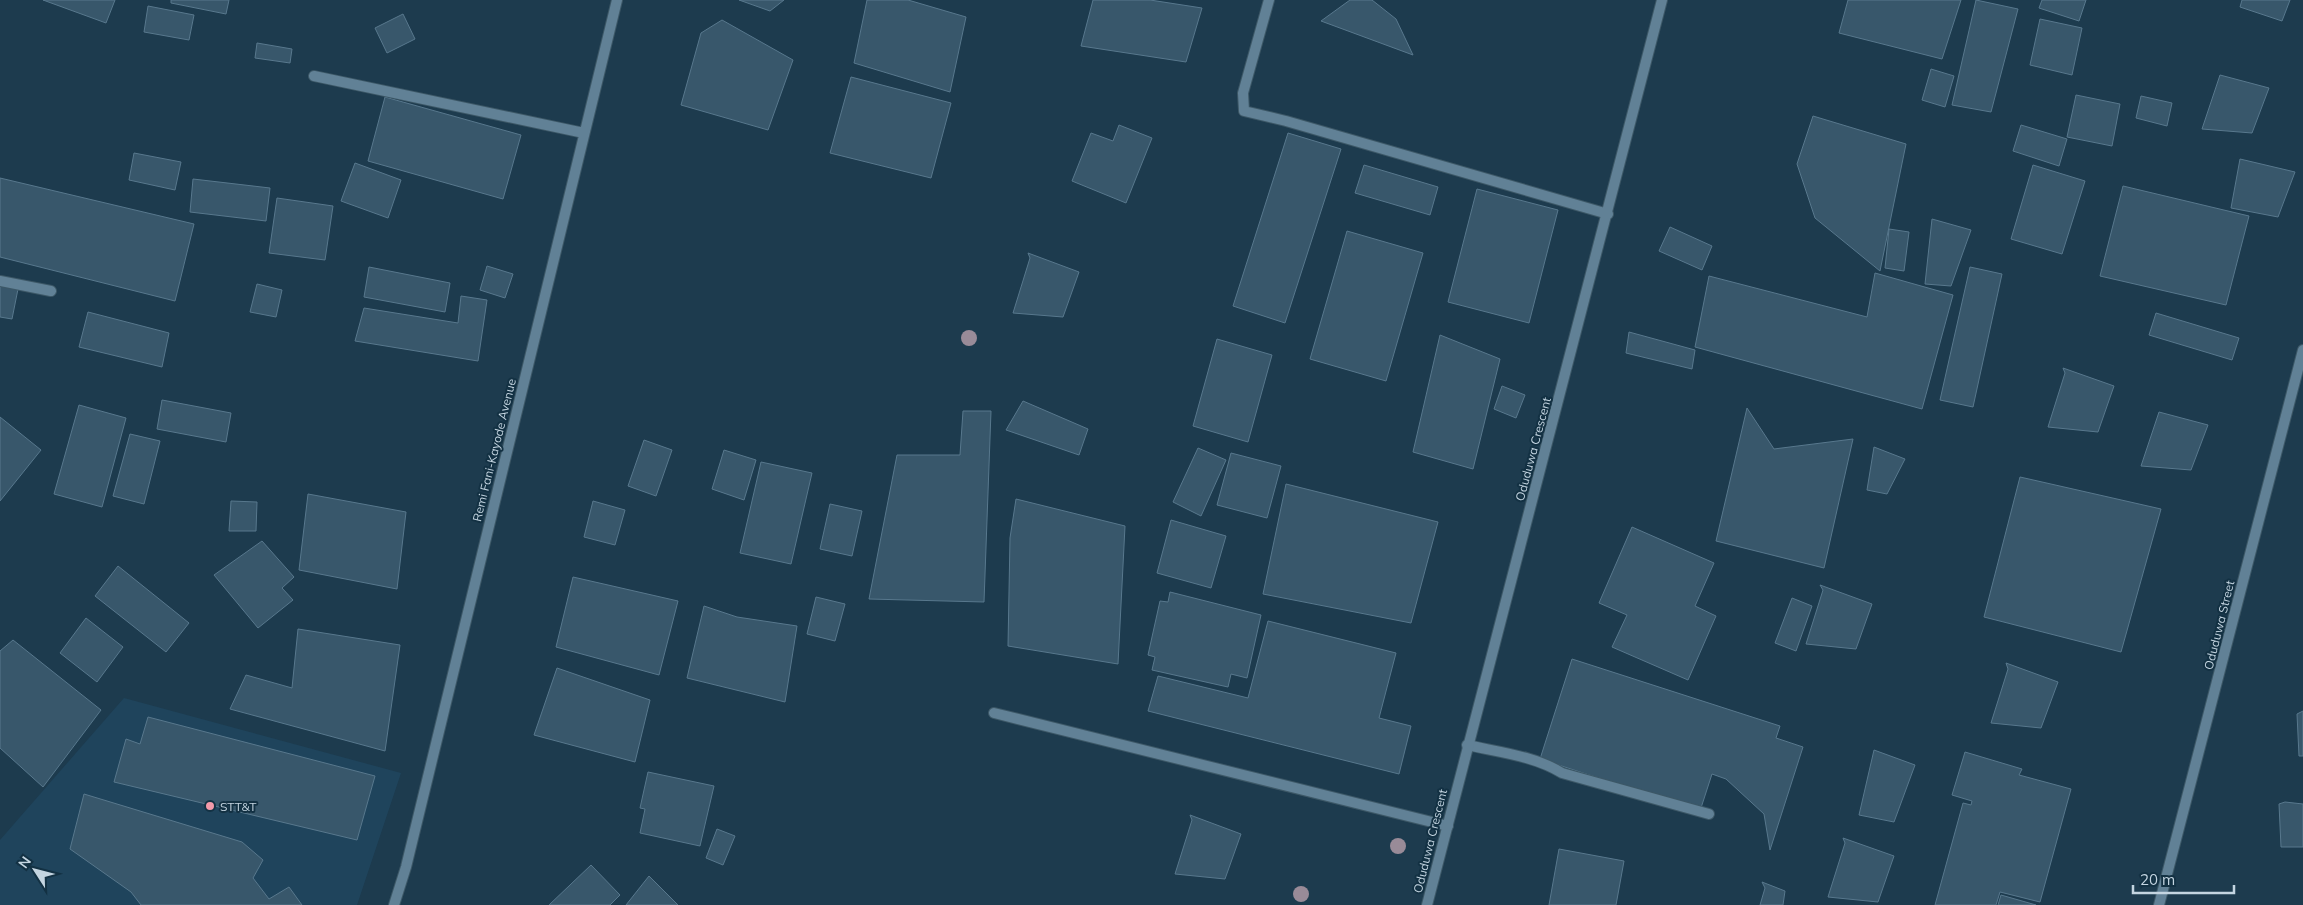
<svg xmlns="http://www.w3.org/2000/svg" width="2303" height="905" font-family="Mulish,sans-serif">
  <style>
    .built { fill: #1f445c }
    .building { fill: #38576b; stroke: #58788d }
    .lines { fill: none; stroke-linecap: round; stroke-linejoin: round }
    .service-casing { stroke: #3d5867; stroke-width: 12 }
    .minor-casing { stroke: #3d5867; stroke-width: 12 }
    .service { stroke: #618196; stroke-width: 10 }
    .minor { stroke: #618196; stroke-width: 10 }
    .tree { fill: #998b98 }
    .poi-dot { fill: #f39aaa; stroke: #133143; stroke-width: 2 }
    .labels { text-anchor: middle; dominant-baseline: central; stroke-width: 4; stroke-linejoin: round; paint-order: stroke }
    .street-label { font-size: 12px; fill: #c4d5e1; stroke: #133143 }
    .poi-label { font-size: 12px; fill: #c4d5e1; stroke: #133143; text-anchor: start }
  </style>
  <rect width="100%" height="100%" fill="#1d3b4e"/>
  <path class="built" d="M124 698 401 773 357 905H0V840Z"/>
  <path class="building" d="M43 0H115L106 23Z
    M171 0H229L226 14 171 3Z
    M739 0H784L770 11Z
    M867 0H908L966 17 950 92 854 63Z
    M1093 0H1150L1202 8 1186 62 1081 46Z
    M1350 0H1372L1396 19 1413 55 1321 21Z
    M1848 0H1961L1942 59 1839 33Z
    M1976 0 2018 9 1991 112 1952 105Z
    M2042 0H2086L2079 21 2039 8Z
    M2242 0H2290L2282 21 2240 7Z
    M148 6 194 15 189 40 144 32Z
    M403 14 415 39 387 53 375 28Z
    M2040 19 2082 28 2072 75 2030 65Z
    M722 20 793 60 768 130 681 105 701 33Z
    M257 43 292 49 290 63 255 58Z
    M1931 69 1954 76 1945 107 1922 100Z
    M2220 75 2269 88 2252 133 2202 129Z
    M851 77 951 103 931 178 830 153Z
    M2076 95 2120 104 2112 146 2067 137Z
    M2141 96 2172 103 2167 126 2136 118Z
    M385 97 521 135 503 199 368 161Z
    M1813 116 1906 144 1880 271 1815 218 1797 164Z
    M1119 125 1152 138 1126 203 1072 181 1091 133 1113 141Z
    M2021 125 2067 139 2059 166 2013 151Z
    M1288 133 1341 149 1285 323 1233 306Z
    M134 153 181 162 175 190 129 180Z
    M2240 159 2295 172 2278 217 2231 208Z
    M355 163 401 180 388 218 341 201Z
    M1364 165 1438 187 1430 215 1355 193Z
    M2033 165 2085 181 2062 254 2011 239Z
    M0 178 194 224 175 301 0 257Z
    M193 179 270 188 266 221 190 212Z
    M2123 186 2249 216 2226 305 2100 276Z
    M1477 189 1558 210 1529 323 1448 302Z
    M277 198 333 206 325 260 269 253Z
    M1932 219 1971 230 1951 286 1925 284Z
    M1670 227 1712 246 1702 270 1659 251Z
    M1889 229 1909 232 1904 271 1885 268Z
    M1347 231 1423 253 1386 381 1310 359Z
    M1028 253 1079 272 1063 317 1013 313 1030 258Z
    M487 266 513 274 505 298 480 290Z
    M369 267 450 283 445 312 364 297Z
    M1970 267 2002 274 1973 407 1940 400Z
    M1875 273 1953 295 1922 409 1695 347 1709 276 1867 317Z
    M257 284 282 290 276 317 250 312Z
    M0 285 18 289 12 319 0 317Z
    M461 296 487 300 478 361 355 341 364 308 458 323Z
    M88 312 169 333 162 367 79 347Z
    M2156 313 2239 338 2232 360 2149 335Z
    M1629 332 1695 350 1692 369 1626 353Z
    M1440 335 1500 359 1473 469 1413 452Z
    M1217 339 1272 355 1248 442 1193 426Z
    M2063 368 2114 386 2098 432 2048 427 2065 373Z
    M1502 386 1525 395 1516 418 1494 409Z
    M162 400 231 413 226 442 157 429Z
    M1023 401 1088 429 1079 455 1006 430Z
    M79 405 126 418 102 507 54 494Z
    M1747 408 1774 449 1853 439 1824 568 1716 541Z
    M963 411H991L984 602 869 599 897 455H960Z
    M2159 412 2208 425 2191 470 2141 466Z
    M0 417 41 450 0 501Z
    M130 434 160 441 144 504 113 496Z
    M644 440 672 450 656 496 628 486Z
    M1874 447 1905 459 1887 494 1867 490Z
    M1198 448 1226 460 1201 516 1173 502Z
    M724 450 756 460 744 500 712 489Z
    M1231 453 1281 466 1267 518 1217 505Z
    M761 462 812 473 791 564 740 553Z
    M2020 477 2161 509 2121 652 1984 617Z
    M1286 484 1438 522 1411 623 1263 594Z
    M308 494 406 512 397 589 299 570Z
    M1016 499 1125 526 1118 664 1008 646 1010 538Z
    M231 501 257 502 256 531H229Z
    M593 501 625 510 615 545 584 537Z
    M830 504 862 511 852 556 820 549Z
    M1171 520 1226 536 1211 588 1157 573Z
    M1632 527 1714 563 1695 606 1716 616 1688 680 1612 647 1627 615 1599 603Z
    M262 541 294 577 282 588 293 600 258 628 214 575Z
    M118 566 189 623 166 652 95 596Z
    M573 577 678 601 659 675 556 647Z
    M1820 585 1872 604 1856 649 1806 644 1823 590Z
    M1170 592 1261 615 1247 678 1231 674 1228 687 1152 670 1155 657 1148 655 1160 601 1168 602Z
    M816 597 845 604 835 641 807 634Z
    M1792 598 1812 606 1796 651 1775 643Z
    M704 606 737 617 797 626 785 702 687 678Z
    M86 618 123 647 97 682 60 653Z
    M1268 621 1396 653 1379 718 1411 726 1399 774 1148 711 1158 676 1248 698Z
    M298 629 400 645 385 751 230 709 246 675 292 688Z
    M13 640 101 710 43 787 0 748V651Z
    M1572 659 1780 726 1776 738 1803 747 1770 850 1764 814 1726 779 1712 774 1700 811 1540 759Z
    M2006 663 2058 682 2041 728 1991 723 2008 669Z
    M557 668 650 700 635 762 534 735Z
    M2303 711V756H2299L2297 714Z
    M148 717 375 776 357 840 114 782 126 739 140 744Z
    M1874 750 1915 765 1894 822 1859 815Z
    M1965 752 2022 769 2019 775 2071 789 2040 902 2000 892 1996 905H1935L1963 803 1971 805 1972 801 1952 795Z
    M648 772 714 786 700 846 640 833 645 809 640 808Z
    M84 794 242 842 263 860 253 878 269 899 289 887 302 905H141L131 892 70 849Z
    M2285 802 2303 804V847H2281L2279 804Z
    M1190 815 1241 834 1225 879 1175 874 1192 820Z
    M717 829 735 836 723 865 706 858Z
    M1843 838 1894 856 1878 902 1828 897 1845 843Z
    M1559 849 1624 861 1616 905H1549Z
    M591 865 620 895 610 905H549Z
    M649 876 678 905H626Z
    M1762 882 1785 891 1783 905H1760L1765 888Z
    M2001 895 2036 905H1998Z"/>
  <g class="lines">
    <defs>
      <path id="service" d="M0 281 51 291
        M994 713 1448 826
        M1467 745C1498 752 1535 756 1562 773L1709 814"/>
      <path id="minor" d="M1269 0 1243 93 1244 111 1286 121 1608 214
        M314 76 584 133
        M394 905 406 867 617 0
        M1427 905 1662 0
        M2159 905 2303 350"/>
    </defs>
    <use href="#service" class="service-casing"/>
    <use href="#minor" class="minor-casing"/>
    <use href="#service" class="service"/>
    <use href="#minor" class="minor"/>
  </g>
  <g class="tree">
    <circle cx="969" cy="338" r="8"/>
    <circle cx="1398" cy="846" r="8"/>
    <circle cx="1301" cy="894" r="8"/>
  </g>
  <circle class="poi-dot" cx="210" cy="806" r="5"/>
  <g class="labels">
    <g class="street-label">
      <text transform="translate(1533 449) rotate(-75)">Oduduwa Crescent</text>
      <text transform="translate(494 450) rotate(-76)">Remi Fani-Kayode Avenue</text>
      <text transform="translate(2219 625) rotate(-76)">Oduduwa Street</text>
      <text transform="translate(1430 841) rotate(-76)">Oduduwa Crescent</text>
    </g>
    <g class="poi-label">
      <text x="220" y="806">STT&amp;T</text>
    </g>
  </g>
  <g transform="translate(35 870) rotate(306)" stroke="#133143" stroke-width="4" paint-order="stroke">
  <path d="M0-4L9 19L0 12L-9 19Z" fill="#c4d5e1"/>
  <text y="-8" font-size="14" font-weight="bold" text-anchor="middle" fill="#c4d5e1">N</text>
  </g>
  <path d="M2133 885v8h101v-8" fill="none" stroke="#c4d5e1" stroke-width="2.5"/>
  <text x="2140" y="885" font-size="15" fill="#c4d5e1" stroke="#133143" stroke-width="4" paint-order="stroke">20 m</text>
</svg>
